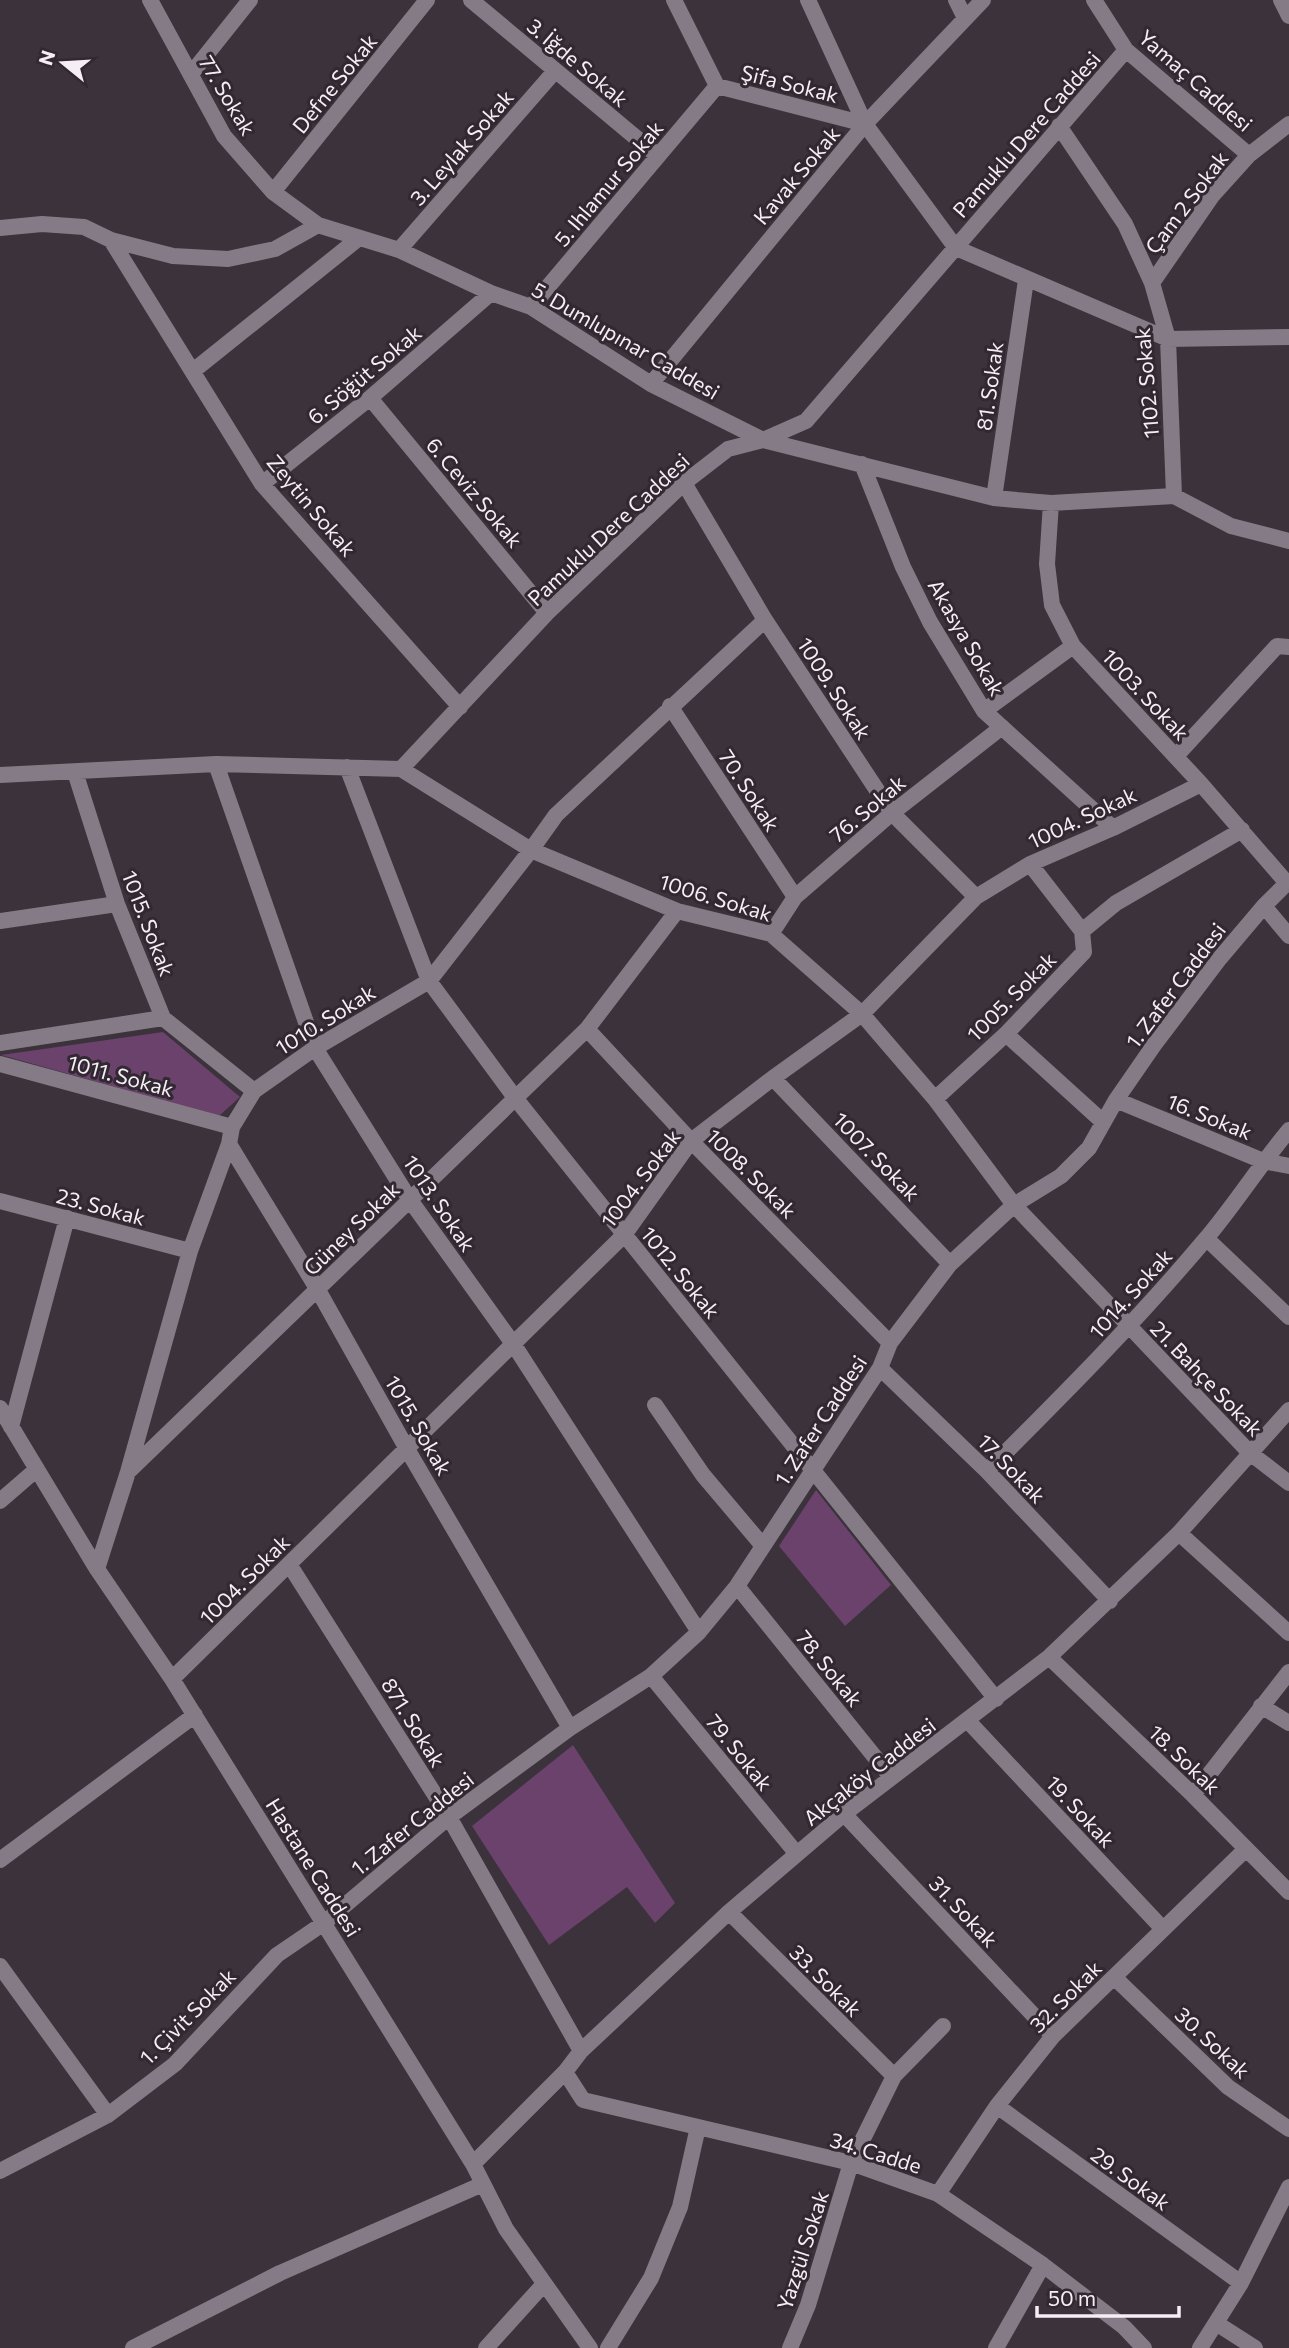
<svg xmlns="http://www.w3.org/2000/svg" width="1289" height="2348" font-family="Commissioner,sans-serif">
  <style>
    .green { fill: #6a426c }
    .lines { fill: none; stroke-linecap: round; stroke-linejoin: round }
    .street { stroke: #857b86; stroke-width: 16 }
    .labels { text-anchor: middle; dominant-baseline: central; stroke-width: 6; stroke-linejoin: round; paint-order: stroke }
    .street-label { font-size: 21px; fill: #f5eff5; stroke: #312831 }
  </style>
  <rect width="100%" height="100%" fill="#3b323b"/>
  <path class="green" d="M163 1032 240 1097 219 1116 1 1055Z
    M816 1490 891 1585 845 1626 779 1546Z
    M573 1745 675 1903 655 1923 627 1887 549 1945 472 1826Z"/>
  <g class="lines">
    <path class="street" d="M150 0 224 136 273 192 318 225
      M471 0 658 156
      M674 0 717 86 865 124
      M808 0 865 124 956 248 1168 339 1289 337
      M956 0 965 18
      M1094 0 1126 50 1249 155
      M1281 0 1289 16
      M191 74 250 0
      M1059 126 1125 224 1152 283 1168 339 1174 496
      M273 192 427 0
      M0 228 42 224 84 227 111 240 173 256 228 259 275 249 318 225 399 250 491 293 531 307 651 384 763 440 994 498 1051 503 1174 496 1231 526 1289 541
      M111 240 262 484 460 707
      M399 250 555 71
      M1152 283 1212 196 1249 155 1289 124
      M531 307 717 86
      M193 371 359 238
      M651 384 865 124 983 0
      M370 398 547 613
      M862 464 903 567 930 622 984 711 1113 828
      M684 483 765 620 892 813 976 897
      M262 484 370 398 491 293
      M994 498 1026 280
      M1051 503 1047 564 1052 605 1073 646 1201 784 1286 882
      M670 706 795 897
      M984 711 1073 646
      M1176 756 1277 646 1289 647
      M216 764 315 1048 410 1200 514 1345 699 1632
      M347 767 429 981 516 1099 996 1699
      M401 769 531 850 677 911 771 934 862 1014 935 1099 1014 1205 1250 1453 1289 1483
      M75 772 117 904 163 1018 254 1091
      M0 775 216 764 401 769 547 613 684 483 728 449 763 440 806 421 1126 50
      M1030 864 1082 931
      M1264 906 1289 936
      M0 921 117 904
      M771 934 795 897 892 813 1002 727
      M587 1029 691 1141 890 1343
      M1006 1034 1103 1122
      M0 1043 163 1018
      M0 1064 232 1127
      M773 1078 950 1264
      M935 1099 1006 1034 1084 952 1082 931 1116 903 1242 830
      M1116 1100 1263 1161 1289 1166
      M229 1144 318 1290 407 1449 570 1728
      M0 1201 190 1251
      M1207 1239 1289 1317
      M880 1368 987 1471 1110 1601
      M655 1405 703 1475 763 1546
      M0 1408 97 1569 172 1679 473 2164 506 2229 590 2348
      M11 1427 67 1218
      M130 1470 587 1029 677 911
      M987 1471C1062 1396 1136 1322 1204 1241 1234 1206 1259 1166 1289 1130
      M0 1501 37 1469
      M1179 1533 1289 1633
      M289 1564 449 1817 581 2051
      M97 1569 128 1472 190 1251 229 1144 232 1127 254 1091 315 1048 429 981 531 850 556 815 765 620
      M737 1586 891 1777
      M1049 1657 1193 1795 1289 1892
      M651 1676 797 1854
      M172 1679 624 1235 691 1141 773 1078 862 1014 976 897 1030 864 1113 828 1201 784
      M1261 1706 1289 1723
      M968 1721 1163 1929
      M1193 1795 1289 1672
      M844 1814 1053 2036
      M0 1860 195 1715
      M729 1912 894 2076 851 2163 808 2305 790 2348
      M0 1966 108 2115
      M1114 1977 1228 2087 1289 2129
      M565 2072 583 2100 851 2163 938 2194 1043 2265 1124 2327 1144 2348
      M894 2076 943 2026
      M997 2106 1241 2283
      M473 2164 565 2072 581 2051 729 1912 844 1814 1049 1657 1179 1533 1289 1410
      M0 2171 108 2115 175 2064 277 1955 324 1923 449 1817 570 1728 651 1676 699 1632 737 1586 880 1368 890 1343 950 1264 1014 1205 1061 1176 1089 1148 1116 1100 1154 1045 1220 958 1264 906 1289 881
      M938 2194 997 2106 1053 2036 1246 1849
      M1216 2323 1255 2348
      M133 2348 280 2273 483 2184
      M486 2348 544 2284
      M608 2348 651 2278 680 2207 698 2127
      M996 2348 1043 2265
      M1200 2348 1241 2283 1289 2187"/>
  </g>
  <g class="labels">
    <g class="street-label">
      <text transform="translate(578 62) rotate(40)">3. İğde Sokak</text>
      <text transform="translate(1196 80) rotate(41)">Yamaç Caddesi</text>
      <text transform="translate(334 83) rotate(-51)">Defne Sokak</text>
      <text transform="translate(790 83) rotate(14)">Şifa Sokak</text>
      <text transform="translate(228 95) rotate(59)">77. Sokak</text>
      <text transform="translate(1026 134) rotate(-49)">Pamuklu Dere Caddesi</text>
      <text transform="translate(461 147) rotate(-49)">3. Leylak Sokak</text>
      <text transform="translate(796 175) rotate(-50)">Kavak Sokak</text>
      <text transform="translate(608 183) rotate(-50)">5. Ihlamur Sokak</text>
      <text transform="translate(1186 202) rotate(-53)">Çam 2 Sokak</text>
      <text transform="translate(626 340) rotate(30)">5. Dumlupınar Caddesi</text>
      <text transform="translate(364 374) rotate(-40)">6. Söğüt Sokak</text>
      <text transform="translate(1146 383) rotate(-95)">1102. Sokak</text>
      <text transform="translate(989 386) rotate(-82)">81. Sokak</text>
      <text transform="translate(475 492) rotate(50)">6. Ceviz Sokak</text>
      <text transform="translate(312 505) rotate(50)">Zeytin Sokak</text>
      <text transform="translate(608 529) rotate(-43)">Pamuklu Dere Caddesi</text>
      <text transform="translate(967 637) rotate(60)">Akasya Sokak</text>
      <text transform="translate(835 688) rotate(57)">1009. Sokak</text>
      <text transform="translate(1146 694) rotate(47)">1003. Sokak</text>
      <text transform="translate(750 790) rotate(57)">70. Sokak</text>
      <text transform="translate(867 808) rotate(-40)">76. Sokak</text>
      <text transform="translate(1082 817) rotate(-25)">1004. Sokak</text>
      <text transform="translate(716 897) rotate(17)">1006. Sokak</text>
      <text transform="translate(149 923) rotate(69)">1015. Sokak</text>
      <text transform="translate(1175 985) rotate(-53)">1. Zafer Caddesi</text>
      <text transform="translate(1011 996) rotate(-45)">1005. Sokak</text>
      <text transform="translate(325 1019) rotate(-32)">1010. Sokak</text>
      <text transform="translate(121 1075) rotate(15)">1011. Sokak</text>
      <text transform="translate(1210 1116) rotate(22)">16. Sokak</text>
      <text transform="translate(877 1156) rotate(46)">1007. Sokak</text>
      <text transform="translate(752 1173) rotate(45)">1008. Sokak</text>
      <text transform="translate(640 1178) rotate(-53)">1004. Sokak</text>
      <text transform="translate(440 1203) rotate(56)">1013. Sokak</text>
      <text transform="translate(101 1206) rotate(15)">23. Sokak</text>
      <text transform="translate(351 1228) rotate(-44)">Güney Sokak</text>
      <text transform="translate(681 1272) rotate(51)">1012. Sokak</text>
      <text transform="translate(1130 1293) rotate(-48)">1014. Sokak</text>
      <text transform="translate(1207 1378) rotate(46)">21. Bahçe Sokak</text>
      <text transform="translate(820 1420) rotate(-57)">1. Zafer Caddesi</text>
      <text transform="translate(419 1425) rotate(60)">1015. Sokak</text>
      <text transform="translate(1012 1468) rotate(46)">17. Sokak</text>
      <text transform="translate(244 1579) rotate(-45)">1004. Sokak</text>
      <text transform="translate(830 1668) rotate(51)">78. Sokak</text>
      <text transform="translate(414 1722) rotate(58)">871. Sokak</text>
      <text transform="translate(740 1752) rotate(51)">79. Sokak</text>
      <text transform="translate(1185 1759) rotate(44)">18. Sokak</text>
      <text transform="translate(869 1771) rotate(-38)">Akçaköy Caddesi</text>
      <text transform="translate(1081 1811) rotate(47)">19. Sokak</text>
      <text transform="translate(412 1823) rotate(-39)">1. Zafer Caddesi</text>
      <text transform="translate(314 1867) rotate(58)">Hastane Caddesi</text>
      <text transform="translate(964 1911) rotate(47)">31. Sokak</text>
      <text transform="translate(826 1980) rotate(45)">33. Sokak</text>
      <text transform="translate(1065 1996) rotate(-45)">32. Sokak</text>
      <text transform="translate(187 2016) rotate(-45)">1. Çivit Sokak</text>
      <text transform="translate(1213 2042) rotate(43)">30. Sokak</text>
      <text transform="translate(876 2152) rotate(17)">34. Cadde</text>
      <text transform="translate(1131 2178) rotate(36)">29. Sokak</text>
      <text transform="translate(802 2250) rotate(-72)">Yazgül Sokak</text>
    </g>
  </g>
  <g transform="translate(63 63) rotate(288)" stroke="#312831" stroke-width="5" paint-order="stroke">
  <path d="M0-5L12 26L0 18L-12 26Z" fill="#f5eff5"/>
  <text y="-10" font-size="19" font-weight="bold" text-anchor="middle" fill="#f5eff5">N</text>
  </g>
  <path d="M1037 2306v10h142v-10" fill="none" stroke="#f5eff5" stroke-width="3.5"/>
  <text x="1048" y="2306" font-size="21" fill="#f5eff5" stroke="#312831" stroke-width="5" paint-order="stroke">50 m</text>
</svg>
